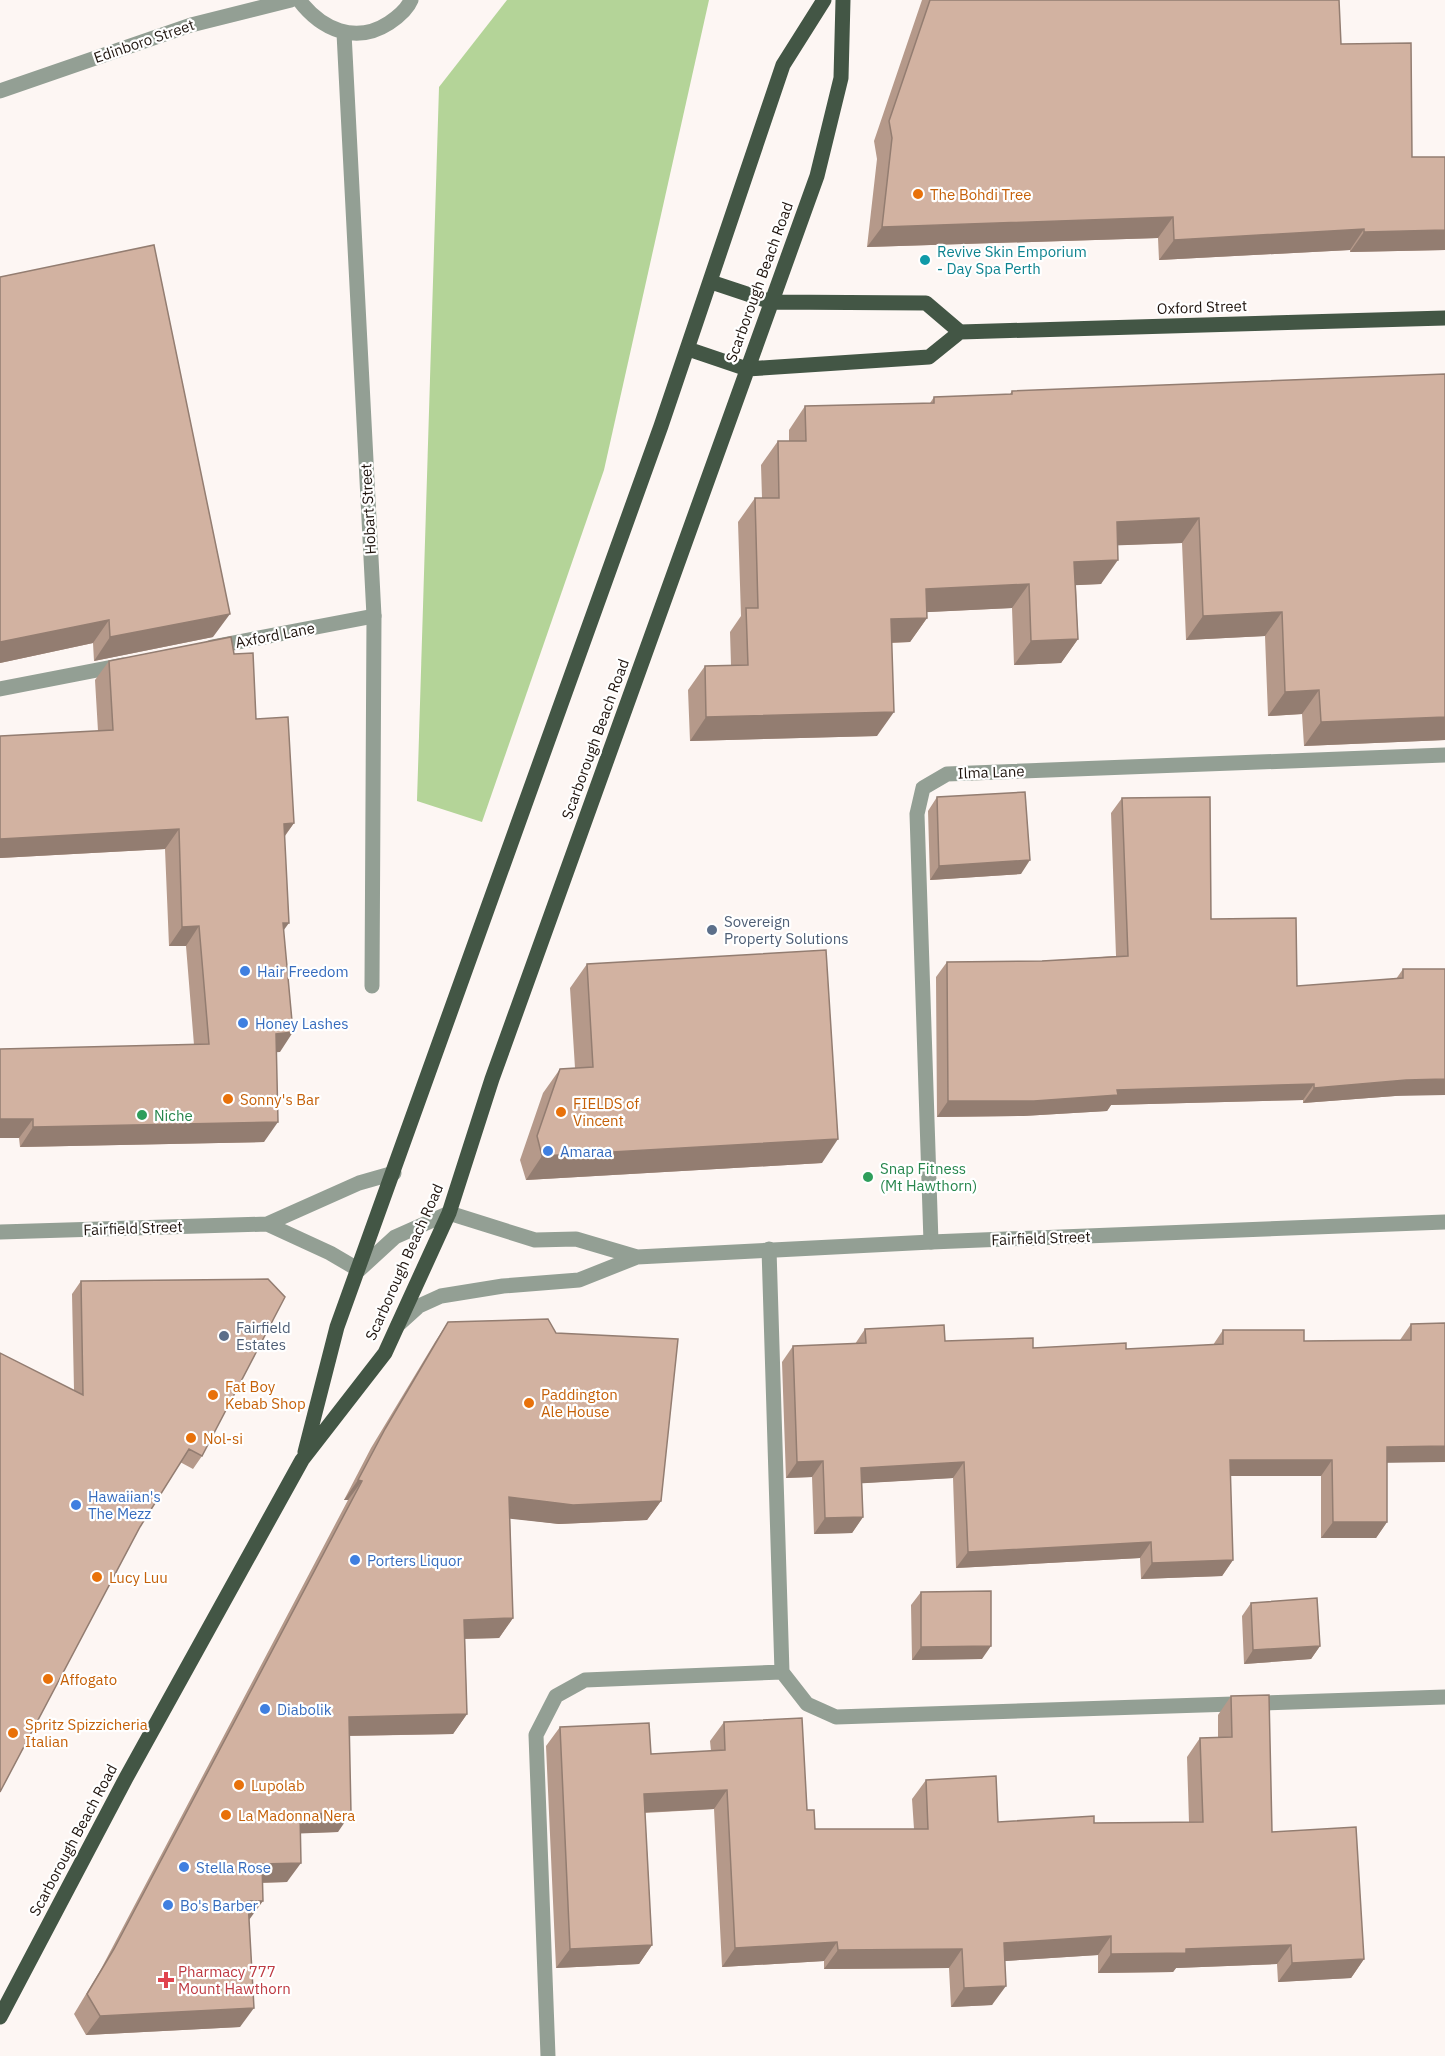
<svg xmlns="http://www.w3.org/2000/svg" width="1445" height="2056" font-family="'IBM Plex Sans',sans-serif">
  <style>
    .green { fill: #b4d498 }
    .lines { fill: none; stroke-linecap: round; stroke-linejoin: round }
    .lane { stroke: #939f94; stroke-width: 15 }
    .street { stroke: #939f94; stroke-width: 15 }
    .primary { stroke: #435645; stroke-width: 15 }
    .wall { fill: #b5998a }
    .shaded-wall { fill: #937d71 }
    .building { fill: #d2b2a1; stroke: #937d71; stroke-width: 1.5 }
    .food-dot { fill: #e8710a; stroke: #fff; stroke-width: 2 }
    .culture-dot { fill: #0f9aa8; stroke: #fff; stroke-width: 2 }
    .service-dot { fill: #5c6f8a; stroke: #fff; stroke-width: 2 }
    .shop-dot { fill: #3f7fe0; stroke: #fff; stroke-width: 2 }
    .leisure-dot { fill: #2e9e5b; stroke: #fff; stroke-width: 2 }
    .health-dot { fill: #e0444e; stroke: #fff; stroke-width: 2 }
    .labels { text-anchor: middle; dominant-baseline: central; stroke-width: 4.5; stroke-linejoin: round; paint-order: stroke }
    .street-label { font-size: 15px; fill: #1f140e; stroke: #fff }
    .food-label { font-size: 15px; fill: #c56008; stroke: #fff; text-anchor: start }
    .culture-label { font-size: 15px; fill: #0d838f; stroke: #fff; text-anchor: start }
    .service-label { font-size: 15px; fill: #4e5e75; stroke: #fff; text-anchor: start }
    .shop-label { font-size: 15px; fill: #366cbe; stroke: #fff; text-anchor: start }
    .leisure-label { font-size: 15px; fill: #27864d; stroke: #fff; text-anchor: start }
    .health-label { font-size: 15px; fill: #be3a42; stroke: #fff; text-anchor: start }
  </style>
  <rect width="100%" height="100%" fill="#fdf6f3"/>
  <path class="green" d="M507 0H709L604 470 482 822 417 801 439 87Z"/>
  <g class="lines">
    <path class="lane" d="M212 647 374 616
      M0 689 123 665
      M931 1242 917 814 923 788 947 774 1445 755
      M769 1249 782 1672 807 1704 836 1717 1445 1697
      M548 2056 536 1735 556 1696 585 1680 782 1672"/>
    <path class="street" d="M299 0C321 29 355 45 389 23 398 17 407 10 411 0
      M344 33 374 616 372 986
      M0 91 191 25 291 0
      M267 1224 330 1253 359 1270 395 1237 449 1213 535 1240 576 1239 637 1257
      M0 1232 267 1224 359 1183 394 1173
      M398 1325 419 1306 441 1296 503 1286 579 1280 637 1257 931 1242 1445 1222"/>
    <path class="primary" d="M711 282 771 302 926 303 960 332
      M688 349 747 369 929 357 960 332 1445 318
      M305 1452 337 1327 661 426 783 65 824 0
      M0 2017 126 1778 302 1460 385 1353 449 1213 492 1079 817 176 841 78 843 0"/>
  </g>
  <path class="wall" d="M922 0H1247L1341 44 1412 157H1445V250L1350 252V250L1159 260 1158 238 867 247 877 159 874 141Z
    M0 277 213 637 94 661 93 643 0 663Z
    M1445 374V740L1304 746 1302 714 1268 716 1265 636 1186 640 1182 543 1118 545 1101 584 1076 585 1078 639 1061 663 1014 665 1012 608 927 612V618L910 642 892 643 877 736 690 741 688 690 705 666 731 665 730 632 741 616 738 522 755 498H762L761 465 778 441H789V430L805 406 930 403 934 397 1010 394 1012 391Z
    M234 654 256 719 294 823 285 836 284 929 280 1052H277L264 1142 20 1147 19 1138H0V1049L194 1045 186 946H169L165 849 0 858V736L98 731 95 680 109 661Z
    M937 797 1021 874 930 880 928 811Z
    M1122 798 1211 919 1297 986 1396 979 1403 969H1445L1395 1096 1303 1103V1100L1111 1105 1107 1111 1023 1116 937 1117 936 977 947 962 1042 961 1116 956 1111 813Z
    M587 964 822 1163 526 1180 520 1160 543 1093 560 1069 575 1068 570 988Z
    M81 1281 202 1456 193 1469 180 1462 140 1527 74 1390 72 1294Z
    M448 1322 661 1501 647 1520 559 1524 510 1518 513 1618 499 1638 465 1639 467 1714 453 1734 349 1736 338 1832 300 1833 287 1882 262 1883 249 1920 240 2027 86 2035 74 2014 101 1969 348 1500H344L371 1448 435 1342Z
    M1445 1323 1387 1463V1522L1376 1538H1321V1476H1230L1233 1560 1222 1576 1141 1579 1140 1558 956 1568 953 1478 862 1483 863 1517 852 1533 814 1534 812 1477 786 1478 782 1362 793 1346 855 1344 865 1329 945 1341 1033 1348 1126 1349 1213 1345 1223 1330 1304 1341 1400 1340 1411 1324Z
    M921 1592 982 1659 912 1660 911 1605Z
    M1251 1603 1320 1646 1311 1659 1244 1664 1242 1616Z
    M1231 1696 1272 1832 1364 1959 1351 1978 1278 1982 1277 1964 1176 1968 1173 1972 1098 1973V1955L1004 1961 992 2005 951 2007 949 1968 824 1969V1961L722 1967 714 1809 645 1813 652 1945 639 1964 556 1968 546 1746 560 1727 651 1754 711 1751 710 1741 724 1722 807 1810 815 1829H914L912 1799 926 1780 998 1822 1094 1823 1189 1822 1187 1757 1200 1738H1218V1715Z"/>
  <path class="shaded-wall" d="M1173 217 1158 238 867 247 882 227Z
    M1364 229 1350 250 1159 260 1174 240Z
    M1445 230V250L1350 252 1364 232Z
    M1199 518 1182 543 1100 546 1117 522Z
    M1118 560 1101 584 1058 586 1074 562Z
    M1029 584 1012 608 909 613 926 589Z
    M1282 612 1265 636 1186 640 1203 616Z
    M230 614 213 637 94 661 110 637Z
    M927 618 910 642 875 643 891 619Z
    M109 620 93 643 0 663V642Z
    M1078 639 1061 663 1014 665 1031 641Z
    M1319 690 1302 714 1268 716 1285 692Z
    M894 712 877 736 690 741 706 717Z
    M1445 717V740L1304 746 1321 722Z
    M294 823 280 842 284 824Z
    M179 829 165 849 0 858V839Z
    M1030 860 1021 874 930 880 939 866Z
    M283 923H289L275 942Z
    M199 926 186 946H169L182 927Z
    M293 1032 280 1052 263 1053 276 1034Z
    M1445 1079V1095L1395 1096 1303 1103 1314 1088 1406 1080Z
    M1314 1084 1303 1100 1111 1105 1107 1111 1023 1116 937 1117 948 1101 1117 1090Z
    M0 1119H33L19 1138H0Z
    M278 1122 264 1142 20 1147 33 1127Z
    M838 1139 822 1163 526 1180 542 1156Z
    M1445 1446V1462L1376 1463 1387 1447Z
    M1230 1460H1332L1321 1476H1218Z
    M823 1461 812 1477 786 1478 797 1462Z
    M964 1462 953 1478 850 1484 861 1468Z
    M358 1480 362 1481 348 1500H344Z
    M509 1497 661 1501 647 1520 559 1524 495 1517Z
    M863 1517 852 1533 814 1534 825 1518Z
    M1333 1522H1387L1376 1538H1321Z
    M1151 1542 1140 1558 956 1568 968 1552Z
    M1233 1560 1222 1576 1141 1579 1152 1563Z
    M513 1618 499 1638 451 1639 464 1620Z
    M991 1646 982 1659 912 1660 921 1647Z
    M1320 1646 1311 1659 1244 1664 1253 1650Z
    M467 1714 453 1734 335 1736 349 1717Z
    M727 1790 714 1809 630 1813 644 1794Z
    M351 1813 338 1832 287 1834 300 1814Z
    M301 1863 287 1882 249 1883 262 1864Z
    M248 1901H263L249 1920Z
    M1111 1936 1098 1955 990 1962 1004 1943Z
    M837 1942 824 1961 722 1967 735 1948Z
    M652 1945 639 1964 556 1968 570 1949Z
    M1291 1945 1277 1964 1176 1968 1173 1972 1098 1973 1111 1954 1186 1949Z
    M962 1949 949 1968 824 1969 838 1950Z
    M1364 1959 1351 1978 1278 1982 1292 1963Z
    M1006 1986 992 2005 951 2007 964 1988Z
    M254 2008 240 2027 86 2035 100 2016Z"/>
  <path class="building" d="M930 0H1339L1341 44 1411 43 1412 157H1445V230L1364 232V229L1174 240 1173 217 882 227 892 138 889 121Z
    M154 245 230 614 110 637 109 620 0 642V277Z
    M1445 374V717L1321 722 1319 690 1285 692 1282 612 1203 616 1199 518 1117 522 1118 560 1074 562 1078 639 1031 641 1029 584 926 589 927 618 891 619 894 712 706 717 705 666 748 665 746 608H758L755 498H779L778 441H806L805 406 934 403V397L1012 394V391Z
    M231 637 234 654 253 653 256 719 288 717 294 823 284 824 289 923H283L293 1032 276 1034 278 1122 33 1127V1119H0V1049L209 1044 199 926 182 927 179 829 0 839V736L113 730 109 661Z
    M1025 792 1030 860 939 866 937 797Z
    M1210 797 1211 919 1296 918 1297 986 1403 978V969H1445V1079L1406 1080 1314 1088V1084L1117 1090 1118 1095 1034 1101H948L947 962 1042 961 1128 956 1122 798Z
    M826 950 838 1139 542 1156 537 1136 560 1069 593 1067 587 964Z
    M268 1279 285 1297 202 1456 189 1449 140 1527 0 1792V1353L83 1395 81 1281Z
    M548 1319 556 1333 678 1339 661 1501 573 1505 509 1497 513 1618 464 1620 467 1714 349 1717 351 1813 300 1814 301 1863 262 1864 263 1901H248L254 2008 100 2016 87 1994 114 1949 362 1481 358 1480 385 1429 448 1322Z
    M1445 1323V1446L1387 1447V1522H1333L1332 1460H1230L1233 1560 1152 1563 1151 1542 968 1552 964 1462 861 1468 863 1517 825 1518 823 1461 797 1462 793 1346 866 1343 865 1329 944 1325 945 1341 1033 1338V1348L1126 1343V1349L1223 1344V1330H1304V1341L1411 1340V1324Z
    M991 1591V1646L921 1647V1592Z
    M1317 1598 1320 1646 1253 1650 1251 1603Z
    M1269 1695 1272 1832 1356 1827 1364 1959 1292 1963 1291 1945 1186 1949V1953L1111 1954V1936L1004 1943 1006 1986 964 1988 962 1949 838 1950 837 1942 735 1948 727 1790 644 1794 652 1945 570 1949 560 1727 649 1723 651 1754 725 1750 724 1722 802 1718 807 1810H814L815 1829H928L926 1780 996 1776 998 1822 1094 1816V1823L1203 1822 1200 1738 1232 1737 1231 1696Z"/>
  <g class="food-dot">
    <circle cx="918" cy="194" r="6"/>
    <circle cx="228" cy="1099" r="6"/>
    <circle cx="561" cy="1112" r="6"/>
    <circle cx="213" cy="1395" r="6"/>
    <circle cx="529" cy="1403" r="6"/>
    <circle cx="191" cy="1438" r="6"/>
    <circle cx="97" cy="1577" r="6"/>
    <circle cx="48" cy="1679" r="6"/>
    <circle cx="13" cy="1733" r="6"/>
    <circle cx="239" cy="1785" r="6"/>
    <circle cx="226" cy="1815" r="6"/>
  </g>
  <circle class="culture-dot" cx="925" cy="260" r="6"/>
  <g class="service-dot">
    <circle cx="712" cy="930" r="6"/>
    <circle cx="224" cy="1336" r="6"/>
  </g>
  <g class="shop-dot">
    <circle cx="245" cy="971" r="6"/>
    <circle cx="243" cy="1023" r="6"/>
    <circle cx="548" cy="1151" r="6"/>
    <circle cx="76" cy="1505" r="6"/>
    <circle cx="355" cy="1560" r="6"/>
    <circle cx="265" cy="1709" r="6"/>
    <circle cx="184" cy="1867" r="6"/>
    <circle cx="168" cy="1905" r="6"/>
  </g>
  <g class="leisure-dot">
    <circle cx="142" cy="1115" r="6"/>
    <circle cx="868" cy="1177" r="6"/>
  </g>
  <path class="health-dot" d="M163 1971h6v6h6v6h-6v6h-6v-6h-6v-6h6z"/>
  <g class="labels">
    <g class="street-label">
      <text transform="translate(144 41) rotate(-19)">Edinboro Street</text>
      <text transform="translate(759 282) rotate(-70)">Scarborough Beach Road</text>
      <text transform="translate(1202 307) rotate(-2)">Oxford Street</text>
      <text transform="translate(368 509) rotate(-93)">Hobart Street</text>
      <text transform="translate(275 635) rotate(-11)">Axford Lane</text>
      <text transform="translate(595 739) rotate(-70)">Scarborough Beach Road</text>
      <text transform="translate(991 772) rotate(-2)">Ilma Lane</text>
      <text transform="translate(133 1228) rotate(-2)">Fairfield Street</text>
      <text transform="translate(1041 1238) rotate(-2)">Fairfield Street</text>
      <text transform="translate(404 1262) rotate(-66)">Scarborough Beach Road</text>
      <text transform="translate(73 1840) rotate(-62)">Scarborough Beach Road</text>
    </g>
    <g class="food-label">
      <text x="930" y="194">The Bohdi Tree</text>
      <text x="240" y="1099">Sonny's Bar</text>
      <text x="573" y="1103">FIELDS of<tspan x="573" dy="17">Vincent</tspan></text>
      <text x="225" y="1386">Fat Boy<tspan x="225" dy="17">Kebab Shop</tspan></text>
      <text x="541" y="1394">Paddington<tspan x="541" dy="17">Ale House</tspan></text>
      <text x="203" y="1438">Nol-si</text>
      <text x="109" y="1577">Lucy Luu</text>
      <text x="60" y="1679">Affogato</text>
      <text x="25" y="1724">Spritz Spizzicheria<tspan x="25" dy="17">Italian</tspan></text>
      <text x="251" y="1785">Lupolab</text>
      <text x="238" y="1815">La Madonna Nera</text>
    </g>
    <g class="culture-label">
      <text x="937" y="251">Revive Skin Emporium<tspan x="937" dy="17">- Day Spa Perth</tspan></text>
    </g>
    <g class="service-label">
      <text x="724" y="921">Sovereign<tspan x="724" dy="17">Property Solutions</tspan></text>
      <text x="236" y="1327">Fairfield<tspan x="236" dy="17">Estates</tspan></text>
    </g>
    <g class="shop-label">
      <text x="257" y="971">Hair Freedom</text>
      <text x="255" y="1023">Honey Lashes</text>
      <text x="560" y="1151">Amaraa</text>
      <text x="88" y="1496">Hawaiian's<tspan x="88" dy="17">The Mezz</tspan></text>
      <text x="367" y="1560">Porters Liquor</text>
      <text x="277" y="1709">Diabolik</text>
      <text x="196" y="1867">Stella Rose</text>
      <text x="180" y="1905">Bo's Barber</text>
    </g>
    <g class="leisure-label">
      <text x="154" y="1115">Niche</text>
      <text x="880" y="1168">Snap Fitness<tspan x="880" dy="17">(Mt Hawthorn)</tspan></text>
    </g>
    <g class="health-label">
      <text x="178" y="1971">Pharmacy 777<tspan x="178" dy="17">Mount Hawthorn</tspan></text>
    </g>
  </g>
</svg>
